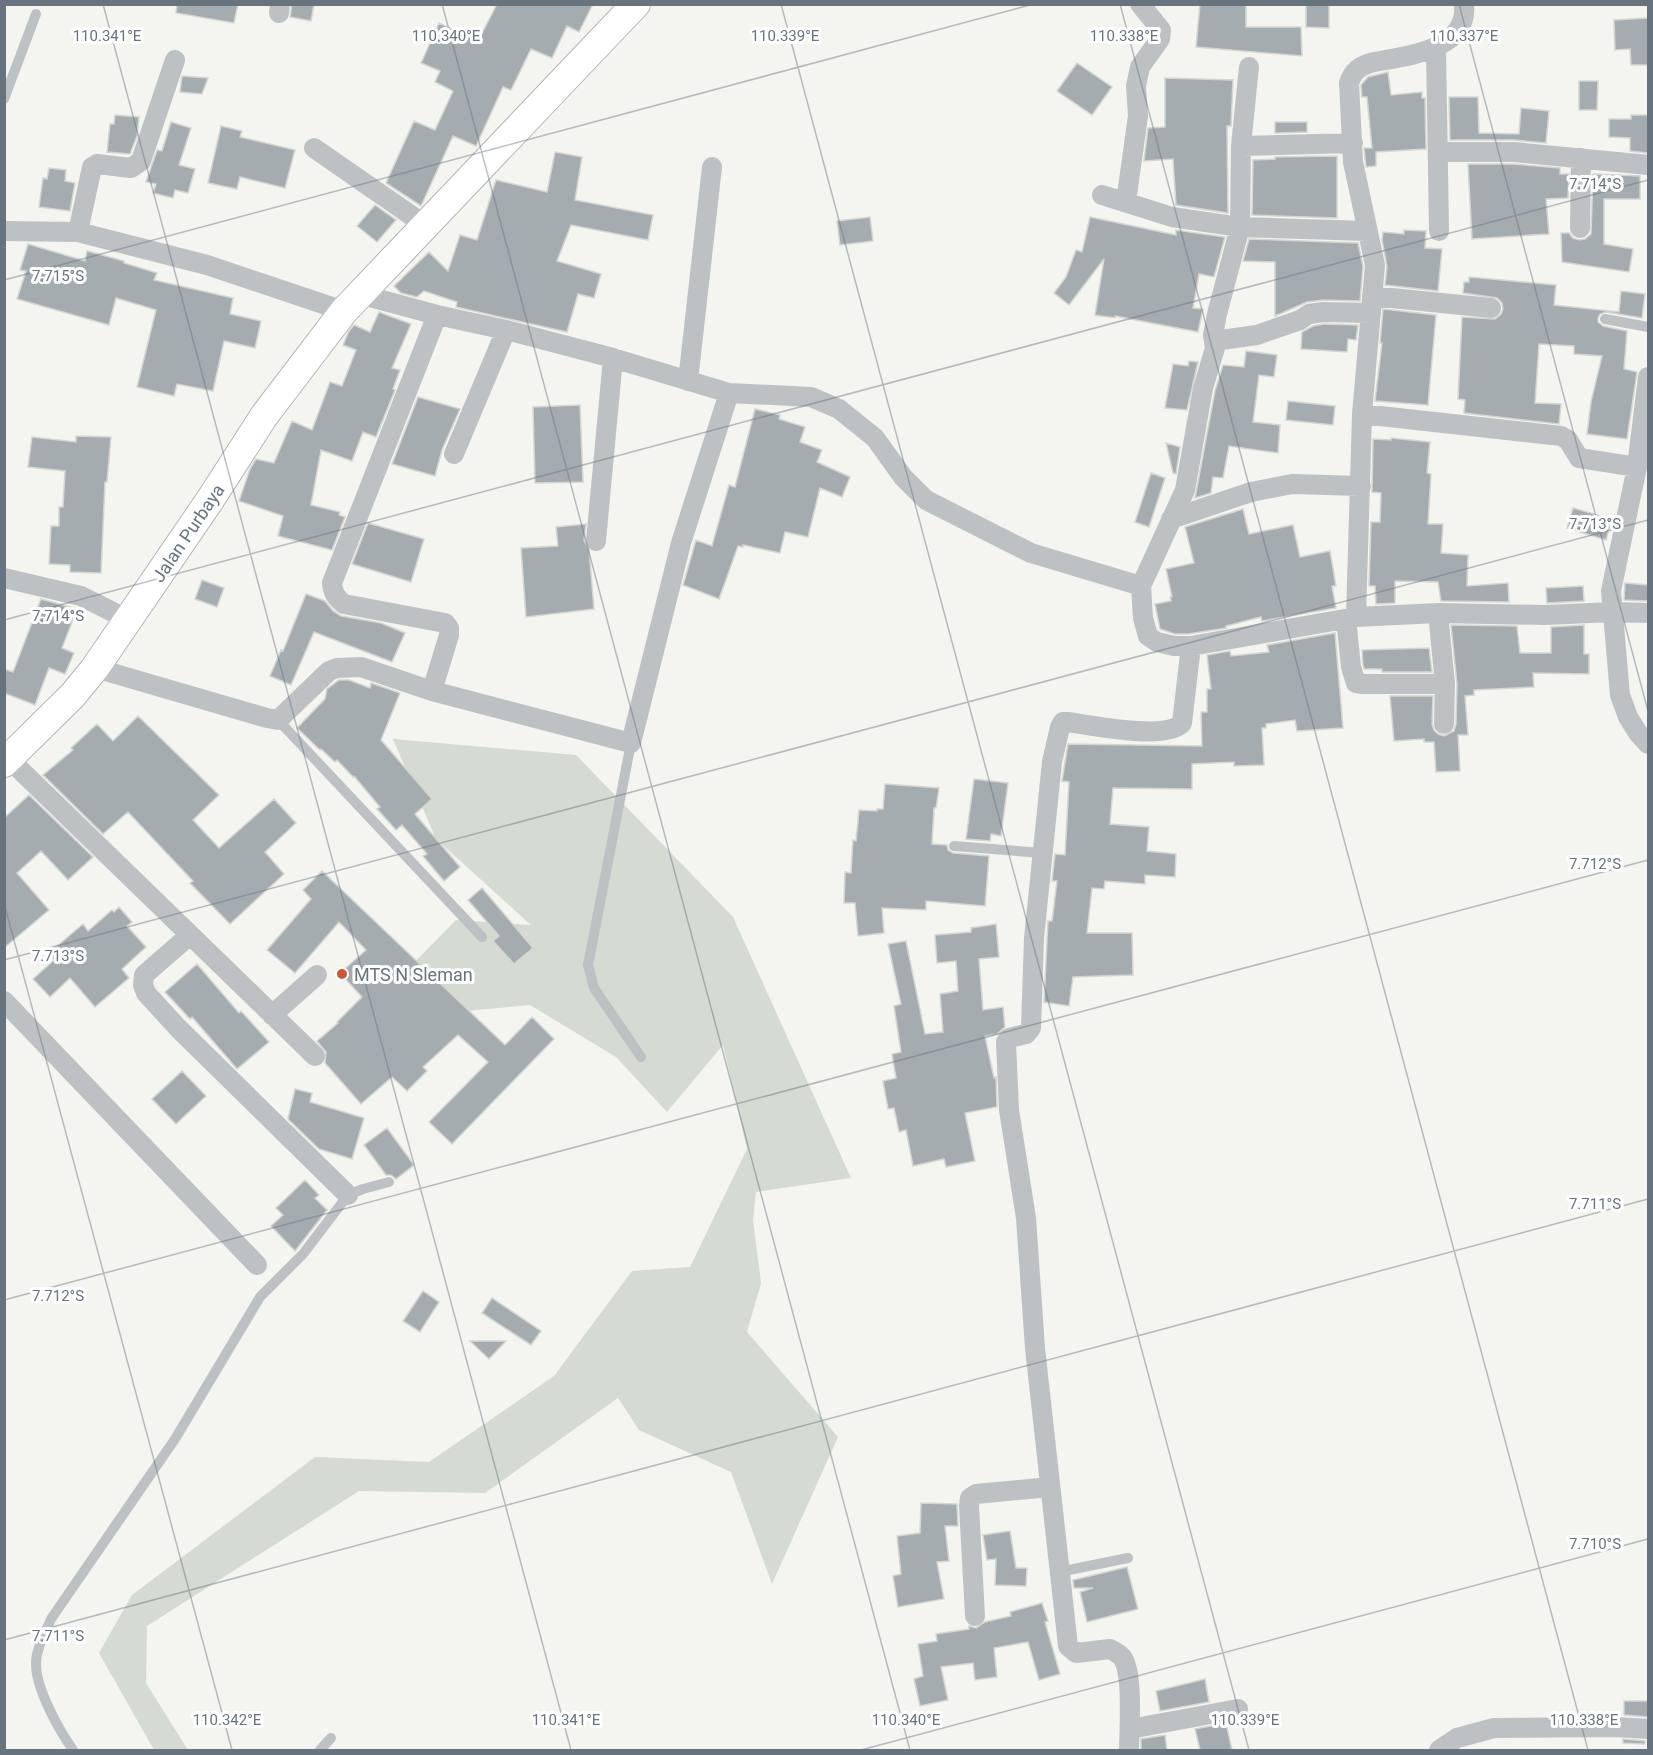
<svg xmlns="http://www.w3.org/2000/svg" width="1653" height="1755" font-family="Roboto,sans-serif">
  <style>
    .green { fill: #d5dad2 }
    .building { fill: #a5acb0; stroke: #d5d5d3; stroke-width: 1.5 }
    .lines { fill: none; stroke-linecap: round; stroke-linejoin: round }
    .secondary-casing { stroke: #b0b5b8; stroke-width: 30 }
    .lane { stroke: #bec1c4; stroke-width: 10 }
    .street { stroke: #bec1c4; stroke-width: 20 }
    .secondary { stroke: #fff; stroke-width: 28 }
    .ticks { fill: none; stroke: #67747e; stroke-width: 1.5; stroke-opacity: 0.45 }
    .poi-dot { fill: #cc5638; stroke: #fff; stroke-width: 2 }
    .labels { text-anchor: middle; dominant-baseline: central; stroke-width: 6; stroke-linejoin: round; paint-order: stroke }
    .street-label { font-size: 18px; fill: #67747e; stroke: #fff }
    .poi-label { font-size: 18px; fill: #67747e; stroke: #fff; text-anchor: start }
    .ticks-label { font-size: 15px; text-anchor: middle; fill: #67747e; stroke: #fff; stroke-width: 6; stroke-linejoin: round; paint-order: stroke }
  </style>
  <rect width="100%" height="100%" fill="#f4f4f0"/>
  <path class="green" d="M393 739 576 755 733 917 851 1178 756 1192 753 1220 761 1283 747 1332 838 1437 772 1584 731 1472 639 1430 618 1398 485 1493 359 1491 147 1626 146 1683 188 1750H154L99 1653 132 1595 315 1457 429 1462 554 1376 632 1271 690 1267 747 1149 723 1045 667 1112 616 1057 530 1005 466 1011 407 970 456 920 531 925 436 839Z"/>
  <path class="building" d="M177 4H238L234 23 176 13Z
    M292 4H314L311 21 290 17Z
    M497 4H593L579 32 567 26 552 58 531 49 511 90 503 87 476 146 453 136 421 206 386 183 414 121 435 130 453 91 435 82 440 71 421 63 439 23 478 41Z
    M1200 4H1246V27H1301L1302 56 1196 47Z
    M1306 4H1329V28L1306 27Z
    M1648 18V65H1631L1630 49 1615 50 1614 20Z
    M1077 63 1112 87 1092 115 1057 91Z
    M1388 72 1391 95 1422 92V98H1425L1426 149 1376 152V166L1366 167 1364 148H1372L1367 97H1362L1361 85 1368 77Z
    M182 76 208 78 202 94 180 92Z
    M1165 78 1233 80 1231 126H1227L1228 213 1176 205 1173 159 1144 161 1148 128 1165 127Z
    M1579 81H1598L1597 110H1579Z
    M1449 97H1478L1479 133 1519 134 1521 108 1549 111 1546 143 1514 140H1450Z
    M115 115 139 117 137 136 130 154 107 152 110 124H114Z
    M1631 115H1648V153L1630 151V138L1609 137V119H1631Z
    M171 122 191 128 179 165 195 169 188 193 175 190 173 198 153 193 156 184 146 182 157 150 162 151Z
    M1275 122H1307V132L1275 133Z
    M221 126 242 131 240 137 295 150 285 188 240 177 237 189 208 183Z
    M555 152 582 157 575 200 653 215 648 240 571 225 557 261 601 274 594 298 578 294 567 332 456 307 457 302 424 291 417 297 401 293 394 286 429 252 448 271 460 235 477 240 496 180 547 192Z
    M1337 156V218L1252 215 1253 160 1275 159V157Z
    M1468 164H1513L1560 168V174H1569L1568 198 1546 199 1549 234 1472 239Z
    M49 168 66 170 65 181 75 183 70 211 39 207 43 178 47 179Z
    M1593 174 1640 176V199H1604V244L1633 249 1629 272 1562 262 1561 233H1569L1573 238 1579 240 1585 239 1591 234Z
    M375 205 396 220 377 242 357 226Z
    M870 217 873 241 840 245 837 221Z
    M1090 217 1176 235V230L1225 237 1214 277 1199 274 1193 308 1203 309 1198 332 1115 316V318L1095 315 1104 259 1069 305 1054 293 1066 277 1076 250 1082 252Z
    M1404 230 1426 231 1425 248 1442 249 1438 291 1385 285 1387 266 1382 240 1383 232 1404 234Z
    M1249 239 1358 243 1363 266 1360 301 1323 300 1307 302 1275 316V262L1243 261Z
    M28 244 85 261 87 251 124 261V263L157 273 154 280 233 298 230 314 261 321 255 348 224 341 213 391 177 384 174 396 137 387 156 310 116 298 109 325 17 299 26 271 20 270Z
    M1469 277 1556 285 1554 305 1619 312 1621 291 1645 294 1642 318 1606 312 1600 314 1598 318V322L1603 326 1627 331 1624 369 1637 372 1627 439 1587 434 1591 402 1602 356 1574 354V346L1539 344 1535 403 1561 404 1559 424 1464 413 1465 400 1458 399 1462 317 1495 319 1501 314 1503 309 1502 303 1497 298 1463 293 1464 282H1469Z
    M1383 309 1436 315 1428 405 1375 401 1382 343H1380Z
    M379 312 411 324 392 368 400 370 393 389 395 390 376 437 363 432 352 461 321 450 311 505 340 512 339 515 345 517 332 550 278 536 283 516 239 501 250 469 256 459 274 463 292 421 312 430 330 382 342 386 356 350 343 345 349 331 354 325 370 332Z
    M1324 324 1358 325 1356 340 1348 339 1347 352 1301 349 1302 332 1313 326Z
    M1246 351 1277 355 1274 377 1259 375 1253 422 1280 425 1278 453 1229 446 1223 478 1213 477 1211 493 1195 498 1215 391 1223 365 1244 367Z
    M1189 361 1198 362 1187 410 1165 408 1173 364 1188 366Z
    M418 397 460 409 442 450 435 476 392 464Z
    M1288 401 1335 406 1333 425 1286 420Z
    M580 405 583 482 535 483 533 407Z
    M755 409 780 415 779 419 805 427 800 442 822 450 817 462 850 477 842 497 820 488 808 537 785 532 780 553 743 545V547L738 546 719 599 683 585 696 540 712 546 729 485 735 487Z
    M76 436 111 437 107 482H105L101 573 70 572V565L49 564 51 526H59V507H63L65 471 28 467 32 437 76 442Z
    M1391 438 1430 442 1427 473 1431 474 1428 524H1443L1441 553 1468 555 1467 586 1508 583 1509 602 1441 601 1438 582 1395 581V603L1376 604 1375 586H1369L1371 522H1380L1381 493 1372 492 1373 439 1391 440Z
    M1166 443 1180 447 1176 474 1173 473Z
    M1151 473 1165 478 1149 527 1135 522Z
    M1573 508 1612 519 1606 540 1567 528Z
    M1243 509 1249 534 1293 525 1300 557 1330 551 1336 586H1332L1336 608 1262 621 1261 617 1226 626V628L1188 634H1175L1160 629 1155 604 1171 601 1170 597H1172L1166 569 1194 563 1185 527Z
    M368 523 424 539 411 582 352 564Z
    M586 524 584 540 589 550 594 609 526 617 521 548 558 546 556 527Z
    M202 580 224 588 217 607 195 599Z
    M1625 583 1648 585V601L1624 600Z
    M1583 586 1584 601 1547 603 1546 588Z
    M306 594 325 601 333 611 341 616 381 623 405 633 392 662 314 632 291 685 270 676 281 650 283 651Z
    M41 599 77 609 62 648 74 653 65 674 49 668 35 705 4 693V669L13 672Z
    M1451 625 1517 626 1520 653H1551V627L1584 625V654H1589V674L1533 673 1534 687 1474 690V695L1465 696 1468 735H1458L1460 771 1436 772 1434 742H1424V739L1394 741 1390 696H1433L1432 724 1434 730 1438 734 1444 736 1454 731 1456 724 1457 684Z
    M1335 633 1343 728 1297 731 1295 720 1266 724V728H1262L1264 765 1234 766V762L1192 764V789L1113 788 1110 824 1149 827 1147 851 1176 854 1175 877 1145 875V884L1105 881 1104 889 1092 888 1087 933H1132L1133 975 1073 977 1069 1006 1044 1002 1048 921H1052L1057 881H1052L1055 854 1065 855 1069 782 1062 781 1068 744 1202 746 1201 712H1207V689H1211L1207 655 1230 651 1231 656 1269 652 1267 645Z
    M1429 648 1432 672H1382V669H1364L1363 665 1362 650Z
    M339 680H349L370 688 371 683 400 693 381 740 432 799 415 814 460 867 444 881 423 856 427 854 402 825 396 830 377 809 380 807 354 776 353 777 337 760 335 762 321 749 320 750 297 728 325 699 327 689Z
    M138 716 219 795 193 820 219 848 274 799 296 823 265 852 284 874 230 924 190 883 193 881 128 812 103 834 43 775 73 750 71 748 97 724 113 741Z
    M974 779 1008 783 1001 836 991 834 990 841 966 839Z
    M885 784 939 788 936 808H934L932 844 947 845 948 850 953 853 989 856 985 906 926 901V910L882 908 884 933 858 936 855 903H844L845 872 851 873 853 840 856 841 859 810 877 811V809H883Z
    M29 795 93 857 68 880 41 851 17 873 49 910 4 948V818Z
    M322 871 505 1045 532 1017 554 1039 452 1144 429 1122 488 1062 458 1035 423 1067 427 1071 407 1091 392 1077 361 1104 325 1063 326 1052 317 1041 338 1023 337 1022 362 997 340 973 366 950 339 922 295 973 267 950 311 899 303 890Z
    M482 888 533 948 514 964 493 941 499 936 468 900Z
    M119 907 132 922 127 926 146 947 122 969 129 978 95 1007 70 978 50 997 33 979 54 960 49 953 83 924 88 931 112 910 114 912Z
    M996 924 999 957 979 959 983 1010 1003 1007 1005 1027 997 1034 985 1036 994 1078 996 1077 997 1107 965 1113 975 1161 946 1167 944 1159 913 1166 906 1130 899 1132 894 1108 888 1109 883 1081 896 1078 892 1054 901 1052 894 1006 901 1004 888 944 906 941 925 1034 943 1032 940 994 958 991 956 961 937 963 935 935 971 932V928Z
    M197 964 239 1013 241 1011 269 1042 237 1069 192 1017 190 1019 165 992Z
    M182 1071 206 1096 176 1124 152 1099Z
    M295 1089 312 1093 310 1102 364 1118 352 1159 319 1149 288 1119Z
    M387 1128 414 1165 396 1179 391 1175H386L364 1145Z
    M305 1180 319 1195 315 1198 327 1210 295 1251 271 1226 283 1215 276 1208Z
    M423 1291 439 1302 420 1332 403 1321Z
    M492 1298 541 1331 531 1345 482 1313Z
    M470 1341H506L489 1359Z
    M921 1503 957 1504 958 1526H945L949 1561 937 1562 944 1599 898 1607 893 1576 901 1574 897 1536 920 1533Z
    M1010 1531 1016 1568H1027L1026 1586 995 1585 996 1559 987 1560 983 1535Z
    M1127 1567 1138 1609 1087 1622 1080 1592 1093 1588H1074L1073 1580Z
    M1042 1603 1048 1621 1045 1622 1060 1674 1039 1680 1028 1642 994 1648 997 1677 975 1680 973 1663 941 1667 948 1700 920 1706 914 1679 923 1676 918 1644 937 1641 936 1634 969 1629V1626L976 1628 985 1622 1011 1616 1010 1612Z
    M1205 1679 1209 1702 1160 1711 1156 1691Z
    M1624 1701H1648V1717L1624 1715Z
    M1226 1723 1232 1750H1200L1195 1729Z
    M1165 1735 1167 1750H1141V1739Z
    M1623 1739 1645 1741V1744L1623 1743Z"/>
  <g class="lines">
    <defs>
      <path id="secondary" d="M4 763 73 695 95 668 210 500 264 416 344 311 636 4"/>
    </defs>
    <use href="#secondary" class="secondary-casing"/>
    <path class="lane" d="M4 99 36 14
      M1605 319 1648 327
      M278 720 482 937
      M631 743 588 965 594 988 641 1057
      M954 846 1042 853
      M1059 1572 1128 1558
      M73 1750C59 1730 36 1689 36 1664 36 1648 45 1634 51 1619L175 1439 260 1297 303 1254 348 1195 363 1189 389 1182
      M320 1750 331 1738"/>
    <path class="street" d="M279 13 280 4
      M1436 48 1439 231
      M1249 67 1241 146 1240 227 1217 314 1213 335 1215 348 1203 388 1185 490 1141 586 1143 618 1148 636 1157 642 1174 646H1191L1356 617 1362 414 1375 265 1353 162 1349 83C1353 71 1359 67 1370 63 1403 56 1469 52 1464 4
      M1241 146 1353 143
      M314 148 425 225
      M1438 152H1514L1648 165
      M1102 195 1172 217 1240 227 1367 231
      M1126 202 1138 116 1136 86 1140 67 1160 39 1161 30 1140 4
      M1580 228 1581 158
      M4 231 78 232 207 265 344 311
      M78 232 92 167 97 164 131 168 141 161 175 60
      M359 294 437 315 506 330 613 358 729 393 811 397 839 409 875 438 903 477 926 500 1031 553 1141 586
      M1372 296 1491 308
      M1214 341 1257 335 1300 320 1309 314 1323 312 1371 313
      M1648 377 1637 467 1611 591 1620 695 1628 717 1638 733 1648 744
      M688 381 712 167
      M1362 414 1561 436 1568 440 1579 458 1637 467
      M454 454 506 330
      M1171 519 1251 492 1292 484 1361 486
      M596 541 613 358
      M4 578 81 596 129 620
      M1438 613 1445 684 1444 724
      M1356 617 1438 613 1545 615 1613 612 1648 613
      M1346 619 1351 667 1356 683 1361 684H1445
      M95 668 267 718 278 720 329 671 337 668 361 667 432 691 631 743 681 543 729 393
      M432 691 449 635V628L445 623 344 604C336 598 333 593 332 583L437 315
      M9 759 315 1056
      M190 935 144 975 143 985 146 993 178 1028 348 1195
      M4 1001 257 1265
      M272 1015 317 975
      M975 1616 969 1506 970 1498 976 1494 1050 1487
      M1130 1729 1238 1709
      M1129 1750C1129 1730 1134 1673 1122 1657 1119 1654 1114 1651 1110 1649L1076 1653 1068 1646 1035 1348 1026 1218 1009 1110 1006 1042 1009 1038 1026 1034 1031 1028 1034 938 1052 762 1060 727 1063 722H1067C1091 725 1166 741 1182 723L1191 646
      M1439 1750 1457 1738 1494 1728 1616 1727 1648 1729"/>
    <use href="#secondary" class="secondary"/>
  </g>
  <path class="ticks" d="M103 4 571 1750M442 4 910 1750M781 4 1249 1750M1120 4 1588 1750M1459 4 1648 711M4 280 1034 4M4 620 1648 180M4 903 232 1750M4 960 1648 520M4 1300 1648 860M4 1640 1648 1199M861 1750 1648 1539"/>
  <circle class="poi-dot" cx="342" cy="974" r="6"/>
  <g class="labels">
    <g class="street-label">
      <text transform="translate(188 533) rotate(-56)">Jalan Purbaya</text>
    </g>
    <g class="poi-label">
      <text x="354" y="974">MTS N Sleman</text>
    </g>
  </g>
  <g class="ticks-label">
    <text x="107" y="41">110.341°E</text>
    <text x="446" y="41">110.340°E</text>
    <text x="785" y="41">110.339°E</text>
    <text x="1124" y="41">110.338°E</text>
    <text x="1464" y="41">110.337°E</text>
    <text x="1595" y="189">7.714°S</text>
    <text x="58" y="281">7.715°S</text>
    <text x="1595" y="529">7.713°S</text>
    <text x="58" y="621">7.714°S</text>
    <text x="1595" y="869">7.712°S</text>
    <text x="58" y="961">7.713°S</text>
    <text x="1595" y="1209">7.711°S</text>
    <text x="58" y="1301">7.712°S</text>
    <text x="1595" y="1549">7.710°S</text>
    <text x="58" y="1641">7.711°S</text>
    <text x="227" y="1725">110.342°E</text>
    <text x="566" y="1725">110.341°E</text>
    <text x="906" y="1725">110.340°E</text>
    <text x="1245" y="1725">110.339°E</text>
    <text x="1584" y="1725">110.338°E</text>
  </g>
  <rect width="1653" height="1755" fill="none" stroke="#67747e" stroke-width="12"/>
</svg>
